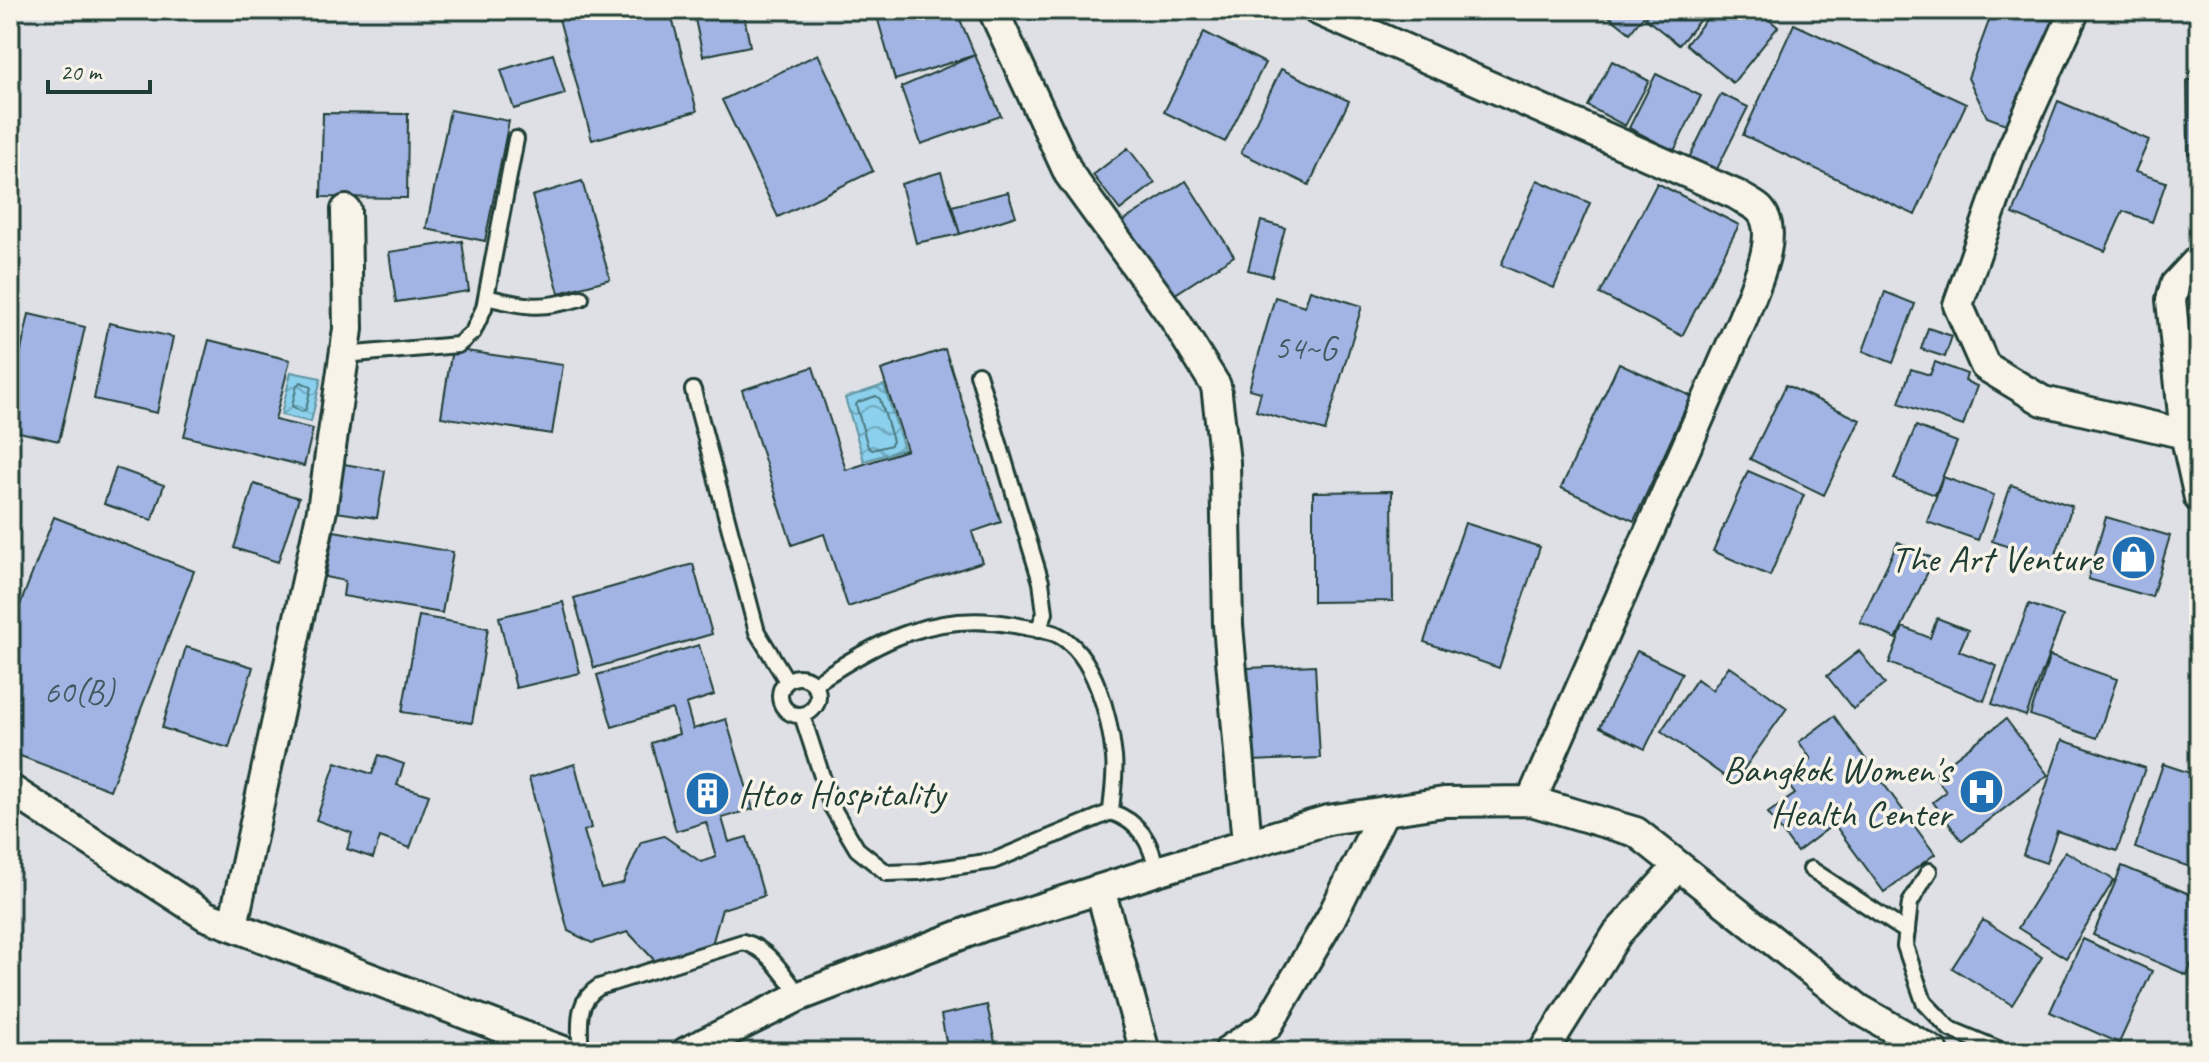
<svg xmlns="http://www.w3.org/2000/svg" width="2209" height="1062" font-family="Caveat,sans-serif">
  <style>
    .water { fill: url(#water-waves); stroke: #6095a2; stroke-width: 2 }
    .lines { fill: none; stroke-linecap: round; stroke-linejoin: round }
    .shore { stroke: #4a787e; stroke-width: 2 }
    .building { fill: #a2b4e3; stroke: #1f3d34; stroke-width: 2 }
    .service-casing { stroke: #1f3d34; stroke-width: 20 }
    .minor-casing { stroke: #1f3d34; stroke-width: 34 }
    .service { stroke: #f7f3e8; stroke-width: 14 }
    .minor { stroke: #f7f3e8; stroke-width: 28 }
    .labels { text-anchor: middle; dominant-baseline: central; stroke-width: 7; stroke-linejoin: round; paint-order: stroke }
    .number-label { font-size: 34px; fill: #405b60 }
    .poi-label { font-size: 38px; fill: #1f3d34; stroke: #f7f3e8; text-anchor: end }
  </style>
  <defs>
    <pattern id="water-waves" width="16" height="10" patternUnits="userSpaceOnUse" patternTransform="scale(2)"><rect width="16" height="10" fill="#8bd0ec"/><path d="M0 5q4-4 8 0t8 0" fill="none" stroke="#71aac0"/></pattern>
  </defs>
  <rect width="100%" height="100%" fill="#dee0e6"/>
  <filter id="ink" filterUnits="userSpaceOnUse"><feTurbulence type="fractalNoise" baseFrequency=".0125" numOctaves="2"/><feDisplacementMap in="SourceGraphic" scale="16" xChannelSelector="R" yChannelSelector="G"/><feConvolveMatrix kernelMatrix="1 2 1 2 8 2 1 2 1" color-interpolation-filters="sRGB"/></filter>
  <g filter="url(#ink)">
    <path class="water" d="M291 372 321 378 311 422 281 415Z
      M884 385 904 449 864 461 845 398Z"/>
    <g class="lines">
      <path class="shore" d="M301 382 311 387 306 409 302 412 292 406 297 385Z
        M876 396 880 399 893 441 891 445 872 450 868 447 856 405 858 402Z"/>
    </g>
    <path class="building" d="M590 10H670L697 111 592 140 559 19Z
      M693 10H743L750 46 703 56Z
      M912 10H956L975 55 895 80 878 20Z
      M1601 10H1648L1630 33Z
      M1651 10H1708L1679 45 1645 18Z
      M1714 10H1757L1778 27 1733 83 1686 44Z
      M1993 10H2022L2058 23 2019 129 1987 117 1968 78Z
      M1794 24 1966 104 1915 215 1743 135Z
      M1204 32 1265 63 1225 142 1164 112Z
      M553 54 565 94 514 109 501 70Z
      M818 54 873 171 778 217 722 100Z
      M975 55 1001 116 921 144 901 87Z
      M1612 61 1649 81 1625 126 1588 106Z
      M1281 69 1349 101 1309 185 1241 153Z
      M1656 74 1701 96 1674 151 1629 128Z
      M2187 80H2199V153L2188 154Z
      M1721 94 1748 107 1713 177 1686 164Z
      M2058 101 2149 140 2135 172 2166 182 2152 222 2123 211 2105 251 2013 214Z
      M450 110 509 121 485 241 426 229Z
      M323 113 408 114 407 198 321 197Z
      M1128 148 1155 183 1120 210 1093 175Z
      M941 172 960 234 916 243 901 184Z
      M1537 180 1590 203 1554 288 1501 265Z
      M582 181 610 279 559 293 532 196Z
      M1186 181 1234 256 1169 298 1120 223Z
      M1657 183 1739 225 1682 336 1600 294Z
      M1008 192 1016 216 960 234 952 206Z
      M1261 221 1285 228 1272 276 1248 270Z
      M462 241 469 291 396 302 389 252Z
      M1310 290 1362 306 1325 431 1256 411 1261 392 1249 389 1275 297 1305 306Z
      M1885 292 1915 304 1893 363 1863 351Z
      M29 314 85 327 59 441 10 430V400Z
      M109 323 173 337 157 413 94 399Z
      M1928 328 1952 336 1945 357 1921 349Z
      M209 340 290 360 275 420 313 429 304 466 184 436Z
      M452 349 563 365 552 434 441 417Z
      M945 349 1001 522 972 532 982 562 848 607 824 534 792 545 742 390 813 367 846 470 907 450 881 370Z
      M1935 362 1967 374 1965 381 1977 386 1963 426 1899 403 1911 369 1930 375Z
      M1619 363 1691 396 1634 521 1561 488Z
      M1786 385 1860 420 1824 495 1750 459Z
      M1916 426 1957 442 1935 495 1894 479Z
      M344 464 385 471 377 518 336 512Z
      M116 468 164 485 152 520 104 504Z
      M1748 471 1804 495 1770 576 1713 551Z
      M1943 477 1994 495 1978 540 1927 522Z
      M254 484 299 498 278 562 234 548Z
      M2011 485 2072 506 2053 563 1992 541Z
      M1392 491 1393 601 1313 602V492Z
      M54 517 194 571 110 790 10 752V631Z
      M2106 517 2170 536 2152 597 2088 579Z
      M1465 523 1540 547 1499 668 1424 642Z
      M334 531 453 552 442 613 343 596 345 581 325 577Z
      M1898 542 1934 559 1896 639 1860 622Z
      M693 564 712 634 594 668 574 598Z
      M563 602 580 673 516 688 499 617Z
      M2029 604 2063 616 2026 716 1992 704Z
      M419 616 488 628 472 723 402 712Z
      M1937 618 1968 630 1959 651 1997 666 1984 701 1889 663 1903 627 1930 638Z
      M699 645 714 695 686 704 693 729 726 719 753 809 722 818 729 842 747 837 764 896 722 909 711 948 657 963 628 932 592 943 568 931 529 778 575 764 591 828 584 831 601 888 623 883 641 842 664 836 701 862 716 857 706 822 676 831 651 743 679 734 672 709 612 727 597 675Z
      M186 647 253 667 229 748 162 728Z
      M1637 651 1682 673 1645 749 1600 727Z
      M1859 651 1885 684 1853 709 1827 676Z
      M2050 656 2117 679 2097 738 2030 715Z
      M1315 665 1320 758 1252 761 1248 668Z
      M1729 666 1787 708 1734 783 1661 731 1697 679 1712 690Z
      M1834 716 1935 854 1884 892 1834 824 1797 852 1768 813 1795 794 1784 779 1811 759 1799 742Z
      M2006 719 2048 775 1962 841 1933 802 1946 792 1934 774Z
      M2062 740 2145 768 2117 851 2057 831 2046 863 2023 855Z
      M379 755 404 764 397 785 429 795 410 848 380 837 373 858 347 849 352 833 316 820 336 762 372 774Z
      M2163 764 2199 776V870L2135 848Z
      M2065 851 2114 880 2066 958 2018 928Z
      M2122 866 2199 898V947L2187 975 2093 935Z
      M1983 920 2042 957 2012 1005 1952 968Z
      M2083 939 2152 971 2119 1043 2050 1012Z
      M987 1005 997 1052H948L941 1015Z"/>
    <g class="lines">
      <defs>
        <path id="service" d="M486 297C527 307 540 310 581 298
          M344 355 458 345 473 332 484 308 516 139
          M978 374 1041 582 1045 613 1038 630
          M693 390 757 632 787 681
          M780 696a19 19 0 1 1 38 0a19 19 0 1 1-38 0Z
          M814 684C878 641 935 610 1014 625 1027 628 1043 629 1056 634 1095 652 1110 719 1114 757 1116 775 1112 795 1111 812
          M802 715 832 807 857 849 887 873 918 872 993 861 1111 812C1140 822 1151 842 1157 871
          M1811 869 1907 932
          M1929 871 1910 903 1905 946 1924 1002 1950 1029 2005 1052
          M580 1052C581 1025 574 1003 599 987L743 942C769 948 784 976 800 996"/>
        <path id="minor" d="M993 10 1069 174 1173 317 1216 386 1225 462 1228 625 1247 844
          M1317 10 1737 195C1744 200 1753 204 1759 209 1783 233 1752 291 1743 318L1531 801
          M2075 10 2013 147 1958 305 1985 366 2043 401 2185 434 2199 498
          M2185 434 2171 300 2175 285 2199 259
          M10 789 206 916 566 1052
          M1100 889 1145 1052
          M233 925 322 510 348 329 346 210
          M1230 1049 1268 1025 1331 918 1384 811
          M686 1052 800 996 984 926 1157 871 1328 820 1444 802 1531 801 1636 832 1859 1009 1934 1052
          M1543 1052 1617 934 1678 866"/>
      </defs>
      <use href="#service" class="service-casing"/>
      <use href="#minor" class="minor-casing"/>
      <use href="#service" class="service"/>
      <use href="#minor" class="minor"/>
    </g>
  </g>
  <defs>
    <symbol id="shop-disc" viewBox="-11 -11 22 22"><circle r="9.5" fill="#1f6fb2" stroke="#f7f3e8"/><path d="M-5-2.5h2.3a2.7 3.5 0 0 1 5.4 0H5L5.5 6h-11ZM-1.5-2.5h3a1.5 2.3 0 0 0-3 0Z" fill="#fff"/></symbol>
    <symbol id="hospital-disc" viewBox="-11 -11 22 22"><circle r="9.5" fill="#1f6fb2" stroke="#f7f3e8"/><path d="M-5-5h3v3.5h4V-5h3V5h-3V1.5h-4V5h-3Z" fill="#fff"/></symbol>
    <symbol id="building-disc" viewBox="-11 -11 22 22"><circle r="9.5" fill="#1f6fb2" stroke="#f7f3e8"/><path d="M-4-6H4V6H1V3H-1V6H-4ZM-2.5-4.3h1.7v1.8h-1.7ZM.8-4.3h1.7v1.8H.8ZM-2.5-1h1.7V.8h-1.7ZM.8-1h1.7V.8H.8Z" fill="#fff"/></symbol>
  </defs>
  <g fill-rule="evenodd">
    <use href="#shop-disc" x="2108" y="532" width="51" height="51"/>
    <use href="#hospital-disc" x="1956" y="766" width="51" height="51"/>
    <use href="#building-disc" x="682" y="768" width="51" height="51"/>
  </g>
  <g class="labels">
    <g class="number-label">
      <text x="1305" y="347">54~G</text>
      <text x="79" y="691">60(B)</text>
    </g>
    <g class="poi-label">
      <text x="2102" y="558">The Art Venture</text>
      <text x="1951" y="769">Bangkok Women's<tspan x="1951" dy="44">Health Center</tspan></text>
      <text x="738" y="793" text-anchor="start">Htoo Hospitality</text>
    </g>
  </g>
  <rect width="2209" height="1062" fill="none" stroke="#f7f3e8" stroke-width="40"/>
  <rect x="20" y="20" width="2169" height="1022" fill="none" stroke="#1f3d34" stroke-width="3" filter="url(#ink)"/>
  <path d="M48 80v12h102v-12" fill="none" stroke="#1f3d34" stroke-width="4"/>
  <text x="60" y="80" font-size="24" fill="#1f3d34" stroke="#f7f3e8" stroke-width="6" paint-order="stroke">20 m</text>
</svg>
